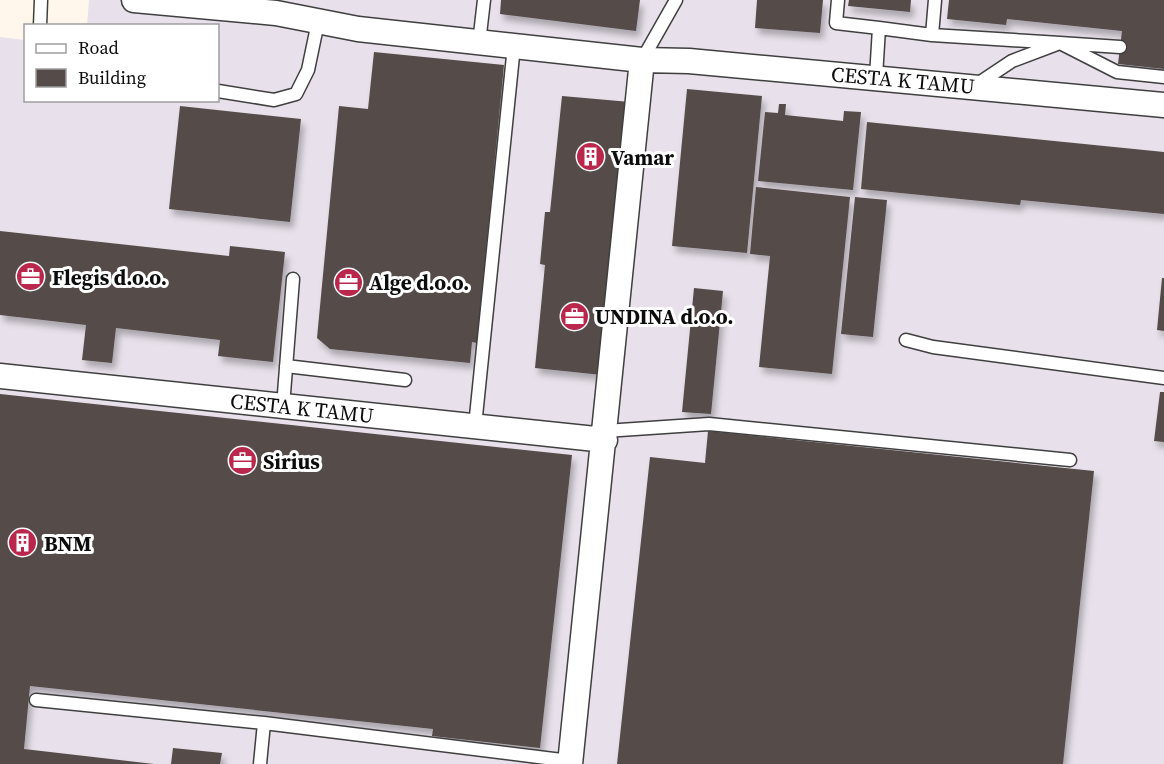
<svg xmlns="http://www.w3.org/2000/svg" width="1164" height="764" font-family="'Source Serif 4',serif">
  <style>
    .industrial { fill: #e8e1eb }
    .building { fill: #554b49; filter: url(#shadow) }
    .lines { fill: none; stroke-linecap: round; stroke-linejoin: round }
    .service-casing { stroke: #3f3f3f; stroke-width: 15 }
    .minor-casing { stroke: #3f3f3f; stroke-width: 27 }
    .service { stroke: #fff; stroke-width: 12 }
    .minor { stroke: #fff; stroke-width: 24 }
    .labels { text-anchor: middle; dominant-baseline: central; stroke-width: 6; stroke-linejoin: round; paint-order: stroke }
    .street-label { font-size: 21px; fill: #0c0c0c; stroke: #fff }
    .poi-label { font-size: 21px; font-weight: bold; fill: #0c0c0c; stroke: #fff; text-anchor: start }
  </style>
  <defs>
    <filter id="shadow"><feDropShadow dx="3.5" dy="6" stdDeviation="3" flood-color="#0004"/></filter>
  </defs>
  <rect width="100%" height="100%" fill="#fff7ec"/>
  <path class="industrial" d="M89 0H1164V764H0V37L25 40 26 100H218V26L87 25Z"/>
  <path class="building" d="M501 0H640L636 31 500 14Z
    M757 0H823L820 33 755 28Z
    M849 0H911L910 12 848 6Z
    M949 0H1164V69L1118 64 1122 31 1007 19 1006 25 947 19Z
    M374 52 504 65 477 343 472 342 470 363 330 349 317 338 339 106 368 109Z
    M687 89 762 96 747 253 672 246Z
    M562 96 630 102 602 375 535 368 545 265 540 264 545 212H550Z
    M779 104H786L785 115 843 121 844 111 861 112 853 190 758 181 765 112 778 113Z
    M180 106 301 119 290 222 169 209Z
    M867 122 1164 152V214L1021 200 1020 205 861 189Z
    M756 187 850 197 832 374 759 367 770 256 750 254Z
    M855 197 887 200 873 337 841 334Z
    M0 231 229 256 230 246 285 252 273 362 218 356 220 340 116 328 112 363 82 360 86 325 0 315Z
    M1162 278H1164V331L1157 330Z
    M694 288 723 291 711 414 682 412Z
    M1160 392H1164V442L1154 441Z
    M0 394 572 455 540 748 432 736 433 729 30 686 24 749 154 764H0Z
    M708 431 1094 471 1063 764H617L650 457 705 463Z
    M173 748 222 753 220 764H171Z"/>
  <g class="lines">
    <defs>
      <path id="service" d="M838 0 836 23 879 28 876 77
        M40 26 41 0
        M879 28 932 35 1060 43 1117 72 1164 77
        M932 35 935 0
        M479 43 484 0
        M642 60 676 0
        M976 85 1012 61 1060 43 1120 47
        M218 91 274 100 296 94 308 70 318 22
        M906 340 933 347 1164 378
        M286 366 405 380
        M283 406 293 279
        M475 426 514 46
        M605 431 709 424 1070 460
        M36 700 264 723 570 761
        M260 764 264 723"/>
      <path id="minor" d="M134 0 276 13 358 29 642 60 689 61 1164 105
        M0 376 605 440
        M570 764 642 60"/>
    </defs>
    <use href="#service" class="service-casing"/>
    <use href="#minor" class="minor-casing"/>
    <use href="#service" class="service"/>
    <use href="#minor" class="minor"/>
  </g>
  <defs>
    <symbol id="building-disc" viewBox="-11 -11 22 22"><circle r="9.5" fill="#b9284c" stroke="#fff"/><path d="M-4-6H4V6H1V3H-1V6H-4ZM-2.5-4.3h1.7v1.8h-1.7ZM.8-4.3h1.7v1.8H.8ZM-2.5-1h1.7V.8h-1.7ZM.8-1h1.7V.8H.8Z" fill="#fff"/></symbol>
    <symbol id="office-disc" viewBox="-11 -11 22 22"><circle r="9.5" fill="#b9284c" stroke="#fff"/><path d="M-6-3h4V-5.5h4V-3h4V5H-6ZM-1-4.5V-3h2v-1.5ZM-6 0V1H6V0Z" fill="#fff"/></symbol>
  </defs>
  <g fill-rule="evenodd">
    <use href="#building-disc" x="574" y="140" width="33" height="33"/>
    <use href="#office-disc" x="14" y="260" width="33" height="33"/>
    <use href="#office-disc" x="332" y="266" width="33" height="33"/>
    <use href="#office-disc" x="558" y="300" width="33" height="33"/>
    <use href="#office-disc" x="226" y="444" width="33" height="33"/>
    <use href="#building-disc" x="6" y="526" width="33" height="33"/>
  </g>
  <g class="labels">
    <g class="street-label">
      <text transform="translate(903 80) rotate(5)">CESTA K TAMU</text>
      <text transform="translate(302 408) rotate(6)">CESTA K TAMU</text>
    </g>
    <g class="poi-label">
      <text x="611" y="157">Vamar</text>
      <text x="52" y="277">Flegis d.o.o.</text>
      <text x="369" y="282">Alge d.o.o.</text>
      <text x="595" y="316">UNDINA d.o.o.</text>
      <text x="263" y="461">Sirius</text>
      <text x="44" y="543">BNM</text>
    </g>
  </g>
  <rect x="24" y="24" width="195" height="78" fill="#ffffff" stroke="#9e9e9e" stroke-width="1.5"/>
  <rect x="36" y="44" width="30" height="9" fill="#ffffff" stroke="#9e9e9e" stroke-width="1.5"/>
  <text x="78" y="54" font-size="18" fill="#0c0c0c">Road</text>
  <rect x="36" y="69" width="30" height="18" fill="#554b49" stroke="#9e9e9e" stroke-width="1.5"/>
  <text x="78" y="84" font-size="18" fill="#0c0c0c">Building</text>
</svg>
